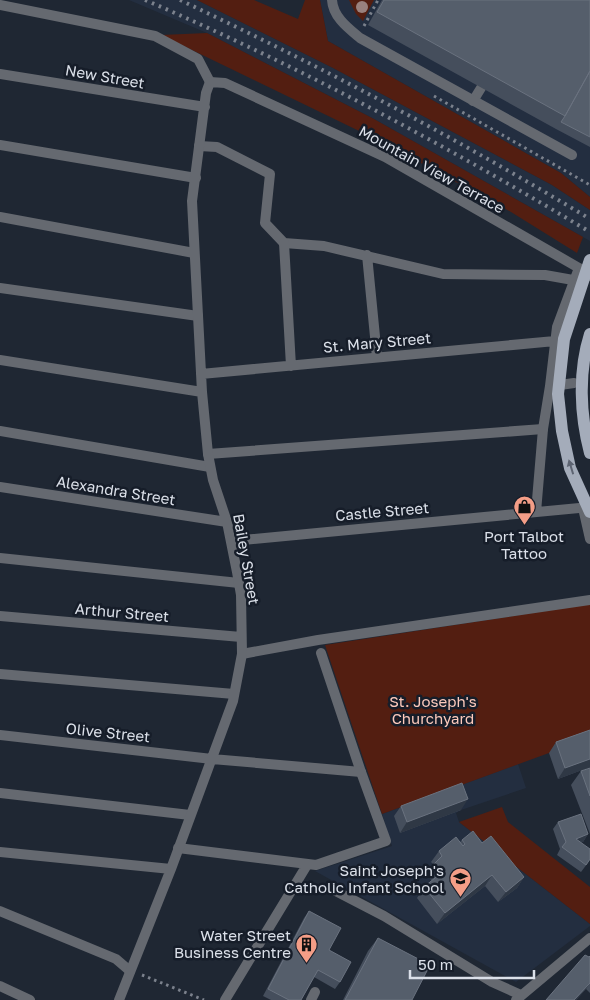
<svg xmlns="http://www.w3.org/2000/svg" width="590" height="1000" font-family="'Golos Text',sans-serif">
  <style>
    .built { fill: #232e40 }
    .green { fill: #531e11 }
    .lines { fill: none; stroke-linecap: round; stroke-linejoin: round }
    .path { stroke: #7b818c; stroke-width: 3; stroke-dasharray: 2.5 4; stroke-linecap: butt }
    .service { stroke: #656970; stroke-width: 10 }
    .minor { stroke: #656970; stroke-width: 10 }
    .tertiary { stroke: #656970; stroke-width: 10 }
    .primary { stroke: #a4acba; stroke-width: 12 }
    .rail { stroke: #7c828d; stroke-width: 4; stroke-dasharray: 2.5 5; stroke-linecap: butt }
    .tree { fill: #99817e }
    .wall { fill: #454e5c }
    .shaded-wall { fill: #2f3845 }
    .building { fill: #555e6b; stroke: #6a727f }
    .oneway { fill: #5d6472 }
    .labels { text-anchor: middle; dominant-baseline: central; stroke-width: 5; stroke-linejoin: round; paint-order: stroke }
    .street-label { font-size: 15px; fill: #dbe0e9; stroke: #161d29 }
    .poi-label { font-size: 15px; fill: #dbe0e9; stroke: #161d29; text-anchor: end }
    .park-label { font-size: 15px; fill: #fdcabc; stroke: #161d29 }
  </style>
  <rect width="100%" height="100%" fill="#1f2733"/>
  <path class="built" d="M129 0H197L333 68 552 185 590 210V241L374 119 207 33Z
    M320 0H590V197L561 173 328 41Z
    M518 764 526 788 461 810 456 813 459 822 590 924V926L516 982 315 871 392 846 382 814Z"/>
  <path class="green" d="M197 0H254L298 19 305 0H320L328 41 561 173 590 197V210L552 185 333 68Z
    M349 0H374L363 21 356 14Z
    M207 33 374 119 583 237 577 253 511 212 388 145 161 35Z
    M590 604V738L382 814 325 645Z
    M502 807 508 822 590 887V924L459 822Z"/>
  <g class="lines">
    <path class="path" d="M364 26 378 0
      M434 96 590 185
      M142 975 204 1000"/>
    <path class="service" d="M0 5 155 36 198 59 210 82
      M473 101 481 88
      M0 145 196 178
      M199 146 217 147 270 174 265 223 284 243 324 246 443 274 545 275 573 280
      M367 255 377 357
      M0 288 198 316
      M553 386 574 383
      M0 431 210 467
      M208 454 543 429
      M583 508 590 539
      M0 558 239 583
      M242 654 318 640 590 600
      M0 674 234 694
      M0 793 190 815
      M178 848 316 865 386 841 361 772 321 653
      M330 888 384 916 492 982 521 995
      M0 911 116 959 130 971
      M225 1000 307 865
      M311 1000 315 992"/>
    <path class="minor" d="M332 0C333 17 348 28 360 38L572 155
      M0 74 205 107
      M0 217 194 253
      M284 243 291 366
      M0 360 202 392
      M201 374 555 341
      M0 487 227 522
      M536 512 543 429 550 386 557 327 579 268
      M232 544 243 540 590 507
      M0 616 241 637
      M0 735 212 759 361 772
      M0 852 171 869
      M0 986 30 1000
      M119 1000 171 869 233 701 242 654 241 595 237 572 227 522 213 480 208 454 202 392 192 201 206 93 210 82 225 83 385 157 579 268 590 276"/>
    <path class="tertiary" d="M516 1000 590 938"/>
    <path class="primary" d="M590 260 564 339 558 394 562 431 570 468 590 512
      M590 334C578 372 580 415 590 453"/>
    <path class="rail" d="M145 0C299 66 447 146 590 232
      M180 0C320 66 458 139 590 219"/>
  </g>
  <circle class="tree" cx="362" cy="7" r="6"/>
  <path class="wall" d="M382 0H590V147L556 129 368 25Z
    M590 730V767L558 779 549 753 556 742Z
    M590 768V834L571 785 581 771Z
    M401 806 461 810 400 833 394 816Z
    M558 822 588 834 583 842H581L590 860 581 872 557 855 560 849 553 829Z
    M462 840 482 843 524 877 517 888 498 902 485 886 437 924 417 898 424 887 432 881 426 874 433 864 431 862 439 851 460 842Z
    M309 911 329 950 340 982 335 989 314 977 301 1000H271L263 996 304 918Z
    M378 938 412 1000H343L368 951Z
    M590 956V993L586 989 576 1000H546Z"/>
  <path class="shaded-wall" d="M590 759V767L558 779 565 768Z
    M468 799 461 810 400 833 407 822Z
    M588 834 583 842 571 846 576 839Z
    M492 875 485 886 437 924 445 913Z
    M524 877 517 888 498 902 506 892Z
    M590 983 586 989 576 1000H574Z"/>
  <path class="building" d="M384 0H590V71L565 116 377 12Z
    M590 71V137L561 122 565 116Z
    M590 730V759L565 768 556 742Z
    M590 768V796L581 771Z
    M462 783 468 799 407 822 401 806Z
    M581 814 588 834 576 839 590 849V859L586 865 562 847 566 842 558 822Z
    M473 831 482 843 491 836 524 877 506 892 492 875 445 913 424 887 441 873 434 864 442 856 439 851 456 837 463 846 465 844 462 840Z
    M309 911 341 928 329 950 351 962 340 982 318 970 301 1000H289L268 989Z
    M378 938 430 965 412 1000H345Z
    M585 955 589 957 590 956V983L574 1000H546Z"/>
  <defs><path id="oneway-solid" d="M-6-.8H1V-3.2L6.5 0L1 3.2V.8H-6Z" transform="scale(1.25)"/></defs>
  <use class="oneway" href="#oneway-solid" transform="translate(571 467) rotate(-107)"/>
  <defs>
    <symbol id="shop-pin" viewBox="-11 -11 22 30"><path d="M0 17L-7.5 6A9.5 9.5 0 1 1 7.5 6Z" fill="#f49e87" stroke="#161d29"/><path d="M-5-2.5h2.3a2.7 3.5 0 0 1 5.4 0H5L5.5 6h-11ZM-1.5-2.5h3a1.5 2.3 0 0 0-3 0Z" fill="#111"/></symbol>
    <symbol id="school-pin" viewBox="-11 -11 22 30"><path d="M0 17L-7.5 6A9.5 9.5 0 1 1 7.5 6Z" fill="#f49e87" stroke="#161d29"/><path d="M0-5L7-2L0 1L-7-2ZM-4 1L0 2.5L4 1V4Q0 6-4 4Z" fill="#111"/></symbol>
    <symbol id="building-pin" viewBox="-11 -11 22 30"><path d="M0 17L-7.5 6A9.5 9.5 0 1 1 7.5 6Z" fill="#f49e87" stroke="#161d29"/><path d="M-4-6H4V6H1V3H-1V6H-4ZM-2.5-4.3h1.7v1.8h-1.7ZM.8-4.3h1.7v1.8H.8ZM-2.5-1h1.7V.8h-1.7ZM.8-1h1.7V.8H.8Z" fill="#111"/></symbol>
  </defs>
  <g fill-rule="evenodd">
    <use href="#shop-pin" x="512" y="494" width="25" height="34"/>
    <use href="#school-pin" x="448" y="866" width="25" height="34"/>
    <use href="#building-pin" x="294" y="932" width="25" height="34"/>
  </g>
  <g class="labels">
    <g class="street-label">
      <text transform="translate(105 76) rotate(10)">New Street</text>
      <text transform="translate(432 169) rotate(29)">Mountain View Terrace</text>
      <text transform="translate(377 342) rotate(-5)">St. Mary Street</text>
      <text transform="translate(116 490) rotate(9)">Alexandra Street</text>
      <text transform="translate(382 511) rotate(-5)">Castle Street</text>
      <text transform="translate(247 559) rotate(80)">Bailey Street</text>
      <text transform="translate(122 612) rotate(5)">Arthur Street</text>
      <text transform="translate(108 732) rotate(6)">Olive Street</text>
    </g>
    <g class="poi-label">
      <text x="524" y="536" text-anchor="middle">Port Talbot<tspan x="524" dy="17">Tattoo</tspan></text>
      <text x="444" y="870">Saint Joseph's<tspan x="444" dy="17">Catholic Infant School</tspan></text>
      <text x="291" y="935">Water Street<tspan x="291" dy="17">Business Centre</tspan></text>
    </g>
    <g class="park-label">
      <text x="433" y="701">St. Joseph's<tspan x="433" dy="17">Churchyard</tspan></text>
    </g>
  </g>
  <path d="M410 970v8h124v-8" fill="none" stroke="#dbe0e9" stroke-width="2.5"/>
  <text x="418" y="970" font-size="15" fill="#dbe0e9" stroke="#161d29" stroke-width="4" paint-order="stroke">50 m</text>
</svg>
